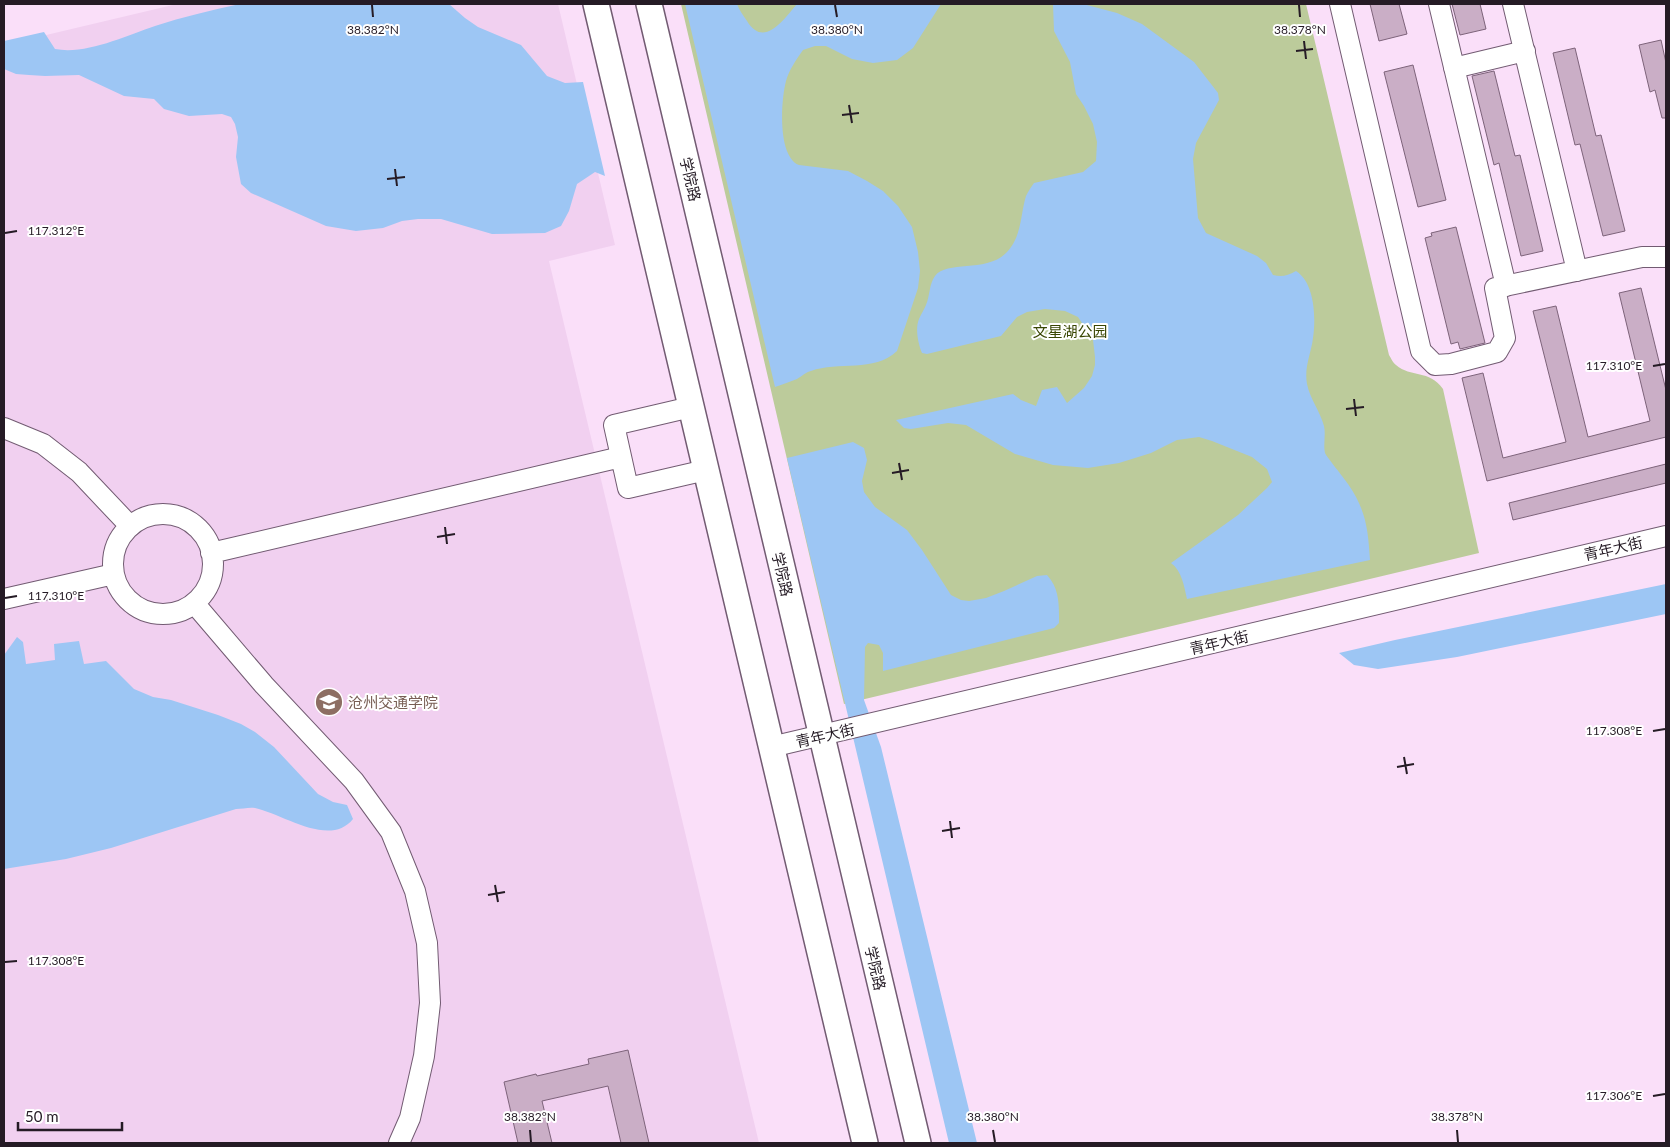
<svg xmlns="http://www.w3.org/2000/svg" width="1670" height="1147" font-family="Lato,'Noto Sans SC',sans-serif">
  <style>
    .built { fill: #f1d0f0 }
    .green { fill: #bccb9b }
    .water { fill: #9dc6f4 }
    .building { fill: #caaec6; stroke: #7d637a }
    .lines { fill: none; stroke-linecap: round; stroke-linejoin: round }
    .minor-casing { stroke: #725b72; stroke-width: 22 }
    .major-casing { stroke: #725b72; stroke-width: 28 }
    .minor { stroke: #fff; stroke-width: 20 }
    .major { stroke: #fff; stroke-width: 25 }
    .ticks { fill: none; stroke: #251b25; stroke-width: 2 }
    .labels { text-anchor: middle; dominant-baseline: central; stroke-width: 4; stroke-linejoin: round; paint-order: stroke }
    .street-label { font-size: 15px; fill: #251b25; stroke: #fff }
    .park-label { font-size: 15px; fill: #394603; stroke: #fff }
    .education-label { font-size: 15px; fill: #785e54; stroke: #fff; text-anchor: start }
    .ticks-label { font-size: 12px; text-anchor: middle; fill: #251b25; stroke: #fff; stroke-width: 4; stroke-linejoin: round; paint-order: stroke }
  </style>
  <rect width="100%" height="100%" fill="#fadff9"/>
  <path class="built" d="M177 4H558L615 245 549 261 759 1143H4V45Z"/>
  <path class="green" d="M681 4H1306L1389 355C1391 358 1393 363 1396 365 1411 378 1429 369 1443 389L1479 553 844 704Z"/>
  <path class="water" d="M240 4H449L465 18 478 27 521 45 547 76 565 83 583 82 605 176 595 172 577 184 569 211 561 226 545 233 492 234 441 219H418L402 221 383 228 356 231 326 226 251 193 241 184 236 157 238 137 235 124 231 117 222 114 189 116 164 109 154 99 124 96 79 75 45 76 29 75 16 74 4 69V41L44 32 55 49C86 55 125 36 155 26 183 17 211 10 240 4Z
    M685 4H737C739 10 743 15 747 21 764 49 784 19 797 4H941L913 48 897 60 873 63 852 59 826 46H815L803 50C796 60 789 70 786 81 781 100 777 156 799 165L848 171 867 181 883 191 898 206 912 227 918 252 920 271 918 288 897 351C874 373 838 361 811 371 806 372 802 376 797 379 790 382 783 384 775 387Z
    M1053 4H1083L1117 13 1142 24 1194 62 1218 93 1219 100 1196 143 1193 159 1198 218 1206 233 1257 256 1266 263 1273 275C1282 277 1287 276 1296 271 1315 283 1316 318 1313 338 1311 354 1304 367 1307 384 1310 399 1320 411 1324 426 1326 435 1323 445 1325 453 1326 456 1344 478 1348 484 1366 510 1368 529 1370 560L1187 599C1184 586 1182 571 1171 563L1238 515 1267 488 1272 482 1267 469 1252 457 1212 441 1199 437 1177 440 1151 453 1119 463 1088 468 1053 465 1015 454 966 425 948 423 911 429 904 428 896 420 1013 394 1021 400 1036 406 1042 390 1057 387 1067 403 1084 388 1092 376 1095 365V357L1093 340 1088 332 1078 317 1065 311 1045 309 1027 312 1017 317 1001 336 927 354 922 353C918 344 915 328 919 319 921 314 924 310 926 305 930 296 929 284 935 276 947 260 986 273 1006 253 1022 237 1020 216 1026 196 1028 192 1031 187 1034 183L1083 172 1096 161 1097 142 1093 124 1084 106 1076 94 1070 62 1054 31Z
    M853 442 864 448 867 460 862 481 864 492 875 507 907 530 922 550 951 595 961 600 969 601 986 598 1004 591 1037 576 1047 575C1060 589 1059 606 1059 623L1054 628 883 671V653L879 645 868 643 865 647 864 700 881 747 977 1143H949L787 458Z
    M1666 584V614L1457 657 1378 669 1354 665 1339 653 1395 640Z
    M17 637 23 642 26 664 55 660 54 644 79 641 84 664 106 661 134 689 153 697 171 700 218 715 241 724 255 732 274 747 318 794 333 802 347 805 353 819C330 848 283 814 255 808 249 807 242 809 236 809L111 848 66 859 4 869V655Z"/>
  <path class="building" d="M1370 4H1399L1407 34 1379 41Z
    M1452 4H1480L1486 29 1460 35Z
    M1661 40 1666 63V118H1662L1655 90 1650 92 1639 45Z
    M1575 48 1596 136 1601 135 1625 231 1603 236 1580 144 1575 145 1553 53Z
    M1413 65 1446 200 1418 207 1384 72Z
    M1494 71 1515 156 1520 155 1543 251 1521 256 1499 163 1494 165 1472 76Z
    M1456 227 1485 343 1460 349 1458 342 1451 344 1425 238 1432 236 1431 233Z
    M1641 288 1666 390V437L1487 481 1462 378 1483 373 1503 458 1566 442 1533 311 1556 306 1588 437 1650 421 1619 293Z
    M1666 464V483L1513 520 1509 503Z
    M628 1050 649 1143H621L608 1086 542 1101 552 1143H518L504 1082 536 1074 537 1076 589 1064 588 1059Z"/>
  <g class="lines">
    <defs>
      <path id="minor" d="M1340 4 1421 351 1435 365 1451 364 1497 352 1505 338 1495 288 1642 257H1666
        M1439 4 1506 286
        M1513 4 1577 271
        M1454 68 1525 51
        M691 407 614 425 628 488 706 470
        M4 428 43 444 79 472 130 526
        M113 564a50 50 0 1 1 100 0a50 50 0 1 1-100 0Z
        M211 553 621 457
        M4 599 114 574
        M194 603 264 685 354 781 391 832 415 891 427 943 430 1003 424 1056 410 1118 399 1143
        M771 747 1666 536"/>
      <path id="major" d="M596 4 865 1143
        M649 4 918 1143"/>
    </defs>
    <use href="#minor" class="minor-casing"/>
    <use href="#major" class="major-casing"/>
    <use href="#minor" class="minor"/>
    <use href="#major" class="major"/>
  </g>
  <path class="ticks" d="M372 5 373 17M835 5 837 17M1299 5 1300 17M1304 41 1306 59M1296 51 1313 49M849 105 852 123M842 115 859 113M395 169 397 186M387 179 405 177M5 233 17 231M1653 366 1665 364M1354 399 1356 416M1346 409 1364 407M899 463 902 480M892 473 909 470M445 527 447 544M437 537 455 534M5 598 17 596M1653 731 1665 729M1404 757 1407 774M1397 767 1414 764M950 821 952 838M942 831 960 828M495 885 498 902M488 895 505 892M5 962 17 961M1653 1096 1665 1094M530 1130 531 1142M993 1130 995 1142M1457 1130 1458 1142"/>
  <defs>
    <symbol id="university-disc" viewBox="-11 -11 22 22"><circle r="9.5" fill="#8d6e63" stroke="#fff"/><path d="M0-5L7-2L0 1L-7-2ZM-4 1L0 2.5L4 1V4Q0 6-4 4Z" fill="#fff"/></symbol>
  </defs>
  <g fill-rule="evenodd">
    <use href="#university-disc" x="313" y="686" width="32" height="32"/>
  </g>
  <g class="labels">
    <g class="street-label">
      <text transform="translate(691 179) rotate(77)">学院路</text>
      <text transform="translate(1613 548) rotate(-13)">青年大街</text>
      <text transform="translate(783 574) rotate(77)">学院路</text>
      <text transform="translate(1219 642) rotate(-13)">青年大街</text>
      <text transform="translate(825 735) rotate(-13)">青年大街</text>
      <text transform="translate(876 968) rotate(77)">学院路</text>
    </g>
    <g class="park-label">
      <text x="1070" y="331">文星湖公园</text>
    </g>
    <g class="education-label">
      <text x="348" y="702">沧州交通学院</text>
    </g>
  </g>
  <g class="ticks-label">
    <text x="373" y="34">38.382°N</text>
    <text x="837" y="34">38.380°N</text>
    <text x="1300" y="34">38.378°N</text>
    <text x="56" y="235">117.312°E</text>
    <text x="1614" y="370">117.310°E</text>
    <text x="56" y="600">117.310°E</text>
    <text x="1614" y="735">117.308°E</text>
    <text x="56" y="965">117.308°E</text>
    <text x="1614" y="1100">117.306°E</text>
    <text x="530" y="1121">38.382°N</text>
    <text x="993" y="1121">38.380°N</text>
    <text x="1457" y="1121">38.378°N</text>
  </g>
  <rect width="1670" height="1147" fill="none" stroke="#251b25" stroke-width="10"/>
  <path d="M18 1122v8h104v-8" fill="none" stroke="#251b25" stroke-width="2.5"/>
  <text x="25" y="1122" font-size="15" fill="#251b25" stroke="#ffffff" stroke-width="4" paint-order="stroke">50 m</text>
</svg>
